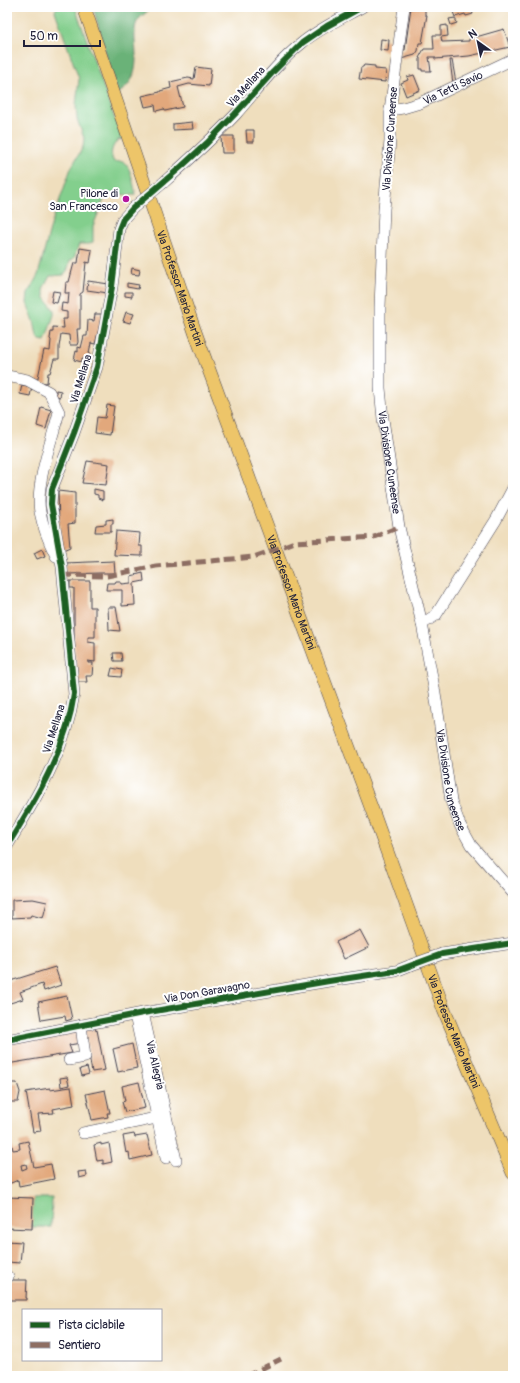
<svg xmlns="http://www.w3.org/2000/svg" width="520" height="1383" font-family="Pangolin,sans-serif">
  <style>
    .green { fill: #83cf8d; stroke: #527864 }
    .forest { fill: #6ab278; stroke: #466a5a }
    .building { fill: #e2a87c; fill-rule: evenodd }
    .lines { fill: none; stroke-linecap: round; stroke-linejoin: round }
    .minor-casing { stroke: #413e4e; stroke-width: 12 }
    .major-casing { stroke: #413e4e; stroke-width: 14 }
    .minor { stroke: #fff; stroke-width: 11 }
    .major { stroke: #edc569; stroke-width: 13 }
    .minor-bridge-casing { stroke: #413e4e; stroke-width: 12; stroke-linecap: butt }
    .minor-bridge { stroke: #fff; stroke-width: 11 }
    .quiet { stroke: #8d6e63; stroke-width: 5; stroke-dasharray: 10 5; stroke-linecap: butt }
    .cycleway-casing { stroke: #fff; stroke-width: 8 }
    .cycleway { stroke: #1b5e20; stroke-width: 6 }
    .poi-dot { fill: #b5179e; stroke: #fff; stroke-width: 1.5 }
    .labels { text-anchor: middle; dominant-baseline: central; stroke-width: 4; stroke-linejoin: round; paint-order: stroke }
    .street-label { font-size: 11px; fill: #22223b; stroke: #fff }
    .poi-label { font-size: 11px; fill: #22223b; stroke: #fff; text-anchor: end }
  </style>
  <rect width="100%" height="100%" fill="#fff"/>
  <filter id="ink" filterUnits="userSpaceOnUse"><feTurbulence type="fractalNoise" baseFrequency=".025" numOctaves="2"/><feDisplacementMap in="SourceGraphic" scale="8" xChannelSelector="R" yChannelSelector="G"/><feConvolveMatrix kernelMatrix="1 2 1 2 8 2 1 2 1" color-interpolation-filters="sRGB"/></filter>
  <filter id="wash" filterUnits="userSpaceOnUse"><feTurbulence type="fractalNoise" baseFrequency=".012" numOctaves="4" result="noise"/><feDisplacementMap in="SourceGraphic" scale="16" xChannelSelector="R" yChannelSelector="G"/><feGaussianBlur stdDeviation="0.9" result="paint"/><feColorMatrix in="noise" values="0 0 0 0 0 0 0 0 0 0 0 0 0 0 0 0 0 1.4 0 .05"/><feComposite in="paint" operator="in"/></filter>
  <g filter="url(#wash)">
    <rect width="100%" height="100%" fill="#efdebd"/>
    <path class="green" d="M57 7H75L122 139 118 140C112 146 109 154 114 162 116 162 121 161 123 162 131 165 134 188 136 195H127L112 193 104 199 93 226V242L89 244H79L74 258 70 261 67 271 64 275 50 276 43 289 45 298 54 310V315L45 341 40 340 37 336 34 321 27 303 28 293 38 275 52 222 71 168 83 147 84 138 77 119 76 105 79 79 55 11Z
      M33 1198H52L51 1227H32Z"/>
    <path class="forest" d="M93 7H152C148 12 140 16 137 22 134 28 135 35 135 41 137 63 138 82 117 94Z"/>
    <g id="blocks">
      <path class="building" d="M411 7H425V15H427L422 43H419L418 51 415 55 401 59V50H405Z
        M451 7H471L473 14 466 16 465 14 455 17Z
        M455 18 457 23 451 25 449 19Z
        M447 25 448 36 441 37 442 42 469 41V39L504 29 510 47 469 56 435 59V57H429L431 71H422V69H420V58H419L424 49H434L433 35H441V26Z
        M381 39 389 40 388 51 380 50Z
        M450 60H452L456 83 453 84Z
        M364 65 375 66V69L386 70 385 82 359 79 361 67H363Z
        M196 67 211 69 209 86 189 84 178 87 183 107 165 111 164 109 156 111 155 105 145 107 142 96 160 92V91L171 88 170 82 188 78 194 79Z
        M414 75 420 90 406 96 401 83 408 80 407 77Z
        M192 122 193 129 173 130V124Z
        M246 130H254V142H247Z
        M221 136H234V153H222Z
        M80 248 92 250 90 263 86 262 83 292 80 294V329H77L78 342 77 345H70L69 335 61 334 59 347V359H54L50 373H48L47 383 37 382 44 350 50 351 51 340 50 339 51 332H53V327L64 328 63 319H67V312L61 311 62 303 68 304 69 293H65L66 282H69L74 263H78Z
        M132 268 140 270 139 275 131 274Z
        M88 281 109 284 108 293 87 290Z
        M127 283 139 285 138 289 127 287Z
        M53 291 60 292 57 303 51 302Z
        M125 292H132V297L125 296Z
        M126 312 134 314 130 323 123 321Z
        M95 314H103L95 344 91 343 89 353H90L89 359 82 358V362L74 360 76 351 78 352V347L81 348 84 336H87L88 320 94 321Z
        M22 385 32 387 30 396 20 394Z
        M56 390 61 391 60 397 56 396Z
        M107 405 114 406 110 435 95 433 97 417 105 418Z
        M41 407 51 410 46 429 37 426Z
        M87 461 109 464 106 485 82 483Z
        M94 489 103 491V500L98 498V495L94 494Z
        M58 491 75 493V523L68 524 70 547 63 550 59 524Z
        M113 519V524H111V532H95L96 525 106 524V520Z
        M116 531 140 533 139 546H142V556L114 555Z
        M42 549 45 556 37 559 34 553Z
        M114 561 115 573H100L68 574 65 563Z
        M143 573 144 581 134 583 135 605 122 606V590H106L107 583H115L116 581H120V583H122V584L131 583V576Z
        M70 581H90V607H95V637H88V642L95 643V662L88 661V663H93L92 676H86L87 682H77L74 641V588H70Z
        M108 607H116L120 631 109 630Z
        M113 653H121L122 661H114Z
        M112 668 122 670 121 677 110 676Z
        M33 899 47 902 43 918 31 915 30 917 12 918V900Z
        M360 930 369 947 344 959 336 942Z
        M55 967 61 985 44 991 42 984 20 992 23 999 7 1004V982Z
        M67 996 72 1019 66 1021 65 1016 41 1020 38 1002Z
        M95 1027 96 1031 97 1030 105 1070 92 1072 85 1033V1028Z
        M78 1030 81 1043 69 1045 72 1053 7 1064V1043Z
        M132 1044 137 1068 118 1072 113 1049Z
        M87 1067 89 1074 82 1076 80 1069Z
        M67 1077 69 1085 61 1087 60 1078Z
        M139 1082 145 1108 125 1112 122 1102 125 1101 122 1086Z
        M7 1083H17L20 1092 18 1102H7Z
        M71 1087 74 1105 53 1109 54 1113 38 1114 41 1131 33 1132 26 1092 50 1088V1090Z
        M105 1090 110 1113H107L108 1117 92 1120 86 1094Z
        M134 1134 135 1137 147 1135 152 1155 130 1160 129 1152 126 1153 123 1136Z
        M28 1141 34 1167 51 1164 54 1179 19 1186 18 1180 11 1183 9 1182V1178L7 1179V1147L12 1146 13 1150 20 1149 19 1143ZM26 1164 27 1168 22 1170 21 1165Z
        M101 1143V1145L109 1143 112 1162 103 1164V1160L97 1161 94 1145Z
        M86 1171 87 1176 79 1178 78 1172Z
        M7 1197 33 1198 32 1229 7 1228Z
        M7 1241 22 1242 20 1263 7 1262Z
        M10 1280H27L26 1298H27V1300H7V1282H10Z"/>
    </g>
  </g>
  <g filter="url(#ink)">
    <use href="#blocks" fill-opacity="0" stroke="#413e4e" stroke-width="1"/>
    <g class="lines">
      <defs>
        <g id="minor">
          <path id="s1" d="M404 7 390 110V141L384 209 380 307V388L383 419 399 527 422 624 435 693 451 801 460 825 471 845 513 893"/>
          <path id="s2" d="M390 110 403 108 420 103 513 59"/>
          <path d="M163 183C188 161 213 138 236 114 257 90 277 63 302 43 320 28 342 18 362 7"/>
          <path d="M7 376 27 380 49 392 59 412C52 440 35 484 40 512 43 527 49 542 56 556"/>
          <path d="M422 624 436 615 496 520 513 488"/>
          <path d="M7 846C36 799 66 750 74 694L62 567 51 504 52 489 74 433 97 367 112 287 119 229 123 219 133 208"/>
          <path d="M442 954 513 943"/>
          <path d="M135 1015 166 1158"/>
          <path d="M7 1040 143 1013 329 981 396 971 411 965"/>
          <path d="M69 1060 85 1057 81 1025"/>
          <path d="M166 1116 176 1160"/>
          <path d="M83 1133 166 1116 143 1013"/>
          <path d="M7 1276 8 1277"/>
        </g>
        <g id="major">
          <path id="s3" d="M84 7 195 332 375 818 444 1010 513 1173"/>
        </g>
      </defs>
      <use href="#minor" class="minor-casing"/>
      <use href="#major" class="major-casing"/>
      <use href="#minor" class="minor"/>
      <use href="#major" class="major"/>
      <defs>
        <path id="minor-bridge" d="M133 208 163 183
          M411 965 442 954"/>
      </defs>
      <use href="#minor-bridge" class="minor-bridge-casing"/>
      <use href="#minor-bridge" class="minor-bridge"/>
      <path class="quiet" d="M62 575 107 576 156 566 254 557 295 542 374 537 399 527
        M247 1376 281 1359"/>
      <defs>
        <path id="cycleway" d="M7 846C36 799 66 750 74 694L62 567 51 504 52 489 74 433 97 367 112 287 119 229 123 219 133 208 182 166 207 143 235 114 273 72 302 43 327 26 362 7
          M7 1040 143 1013 329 981 396 971 442 954 513 943"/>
      </defs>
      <use href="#cycleway" class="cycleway-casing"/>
      <use href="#cycleway" class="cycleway"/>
    </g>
  </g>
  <circle class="poi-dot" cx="126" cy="199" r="4"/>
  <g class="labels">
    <g class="street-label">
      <text transform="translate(246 87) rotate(-48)">Via Mellana</text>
      <text stroke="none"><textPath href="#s2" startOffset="67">Via Tetti Savio</textPath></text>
      <text transform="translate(390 139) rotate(-86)">Via Divisione Cuneense</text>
      <text stroke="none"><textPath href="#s3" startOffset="297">Via Professor Mario Martini</textPath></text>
      <text transform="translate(81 379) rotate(-73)">Via Mellana</text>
      <text stroke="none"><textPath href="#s1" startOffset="457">Via Divisione Cuneense</textPath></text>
      <text stroke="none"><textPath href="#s3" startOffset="621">Via Professor Mario Martini</textPath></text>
      <text transform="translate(54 729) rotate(-72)">Via Mellana</text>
      <text stroke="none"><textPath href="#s1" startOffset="781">Via Divisione Cuneense</textPath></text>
      <text transform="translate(207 992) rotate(-10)">Via Don Garavagno</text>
      <text stroke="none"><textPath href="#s3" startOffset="1089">Via Professor Mario Martini</textPath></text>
      <text transform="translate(155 1065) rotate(77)">Via Allegria</text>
    </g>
    <g class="poi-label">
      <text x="118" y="193">Pilone di<tspan x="118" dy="13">San Francesco</tspan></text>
    </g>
  </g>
  <rect width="520" height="1383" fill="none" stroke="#fff" stroke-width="24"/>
  <rect x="22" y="1309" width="140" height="52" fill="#ffffff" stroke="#a7a7b1"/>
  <rect x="30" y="1322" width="20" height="6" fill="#1b5e20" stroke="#a7a7b1"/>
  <text x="58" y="1329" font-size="12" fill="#22223b">Pista ciclabile</text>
  <rect x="30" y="1342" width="20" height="6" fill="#8d6e63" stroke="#a7a7b1"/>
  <text x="58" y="1349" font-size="12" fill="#22223b">Sentiero</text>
  <g transform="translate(478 42) rotate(327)" stroke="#ffffff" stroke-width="3" paint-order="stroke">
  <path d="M0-3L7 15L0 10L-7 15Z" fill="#22223b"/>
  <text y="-6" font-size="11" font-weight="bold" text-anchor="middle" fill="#22223b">N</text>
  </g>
  <path d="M24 40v6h76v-6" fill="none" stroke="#22223b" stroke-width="2"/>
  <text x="30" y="40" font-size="12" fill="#22223b" stroke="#ffffff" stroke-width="3" paint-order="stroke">50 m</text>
</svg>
